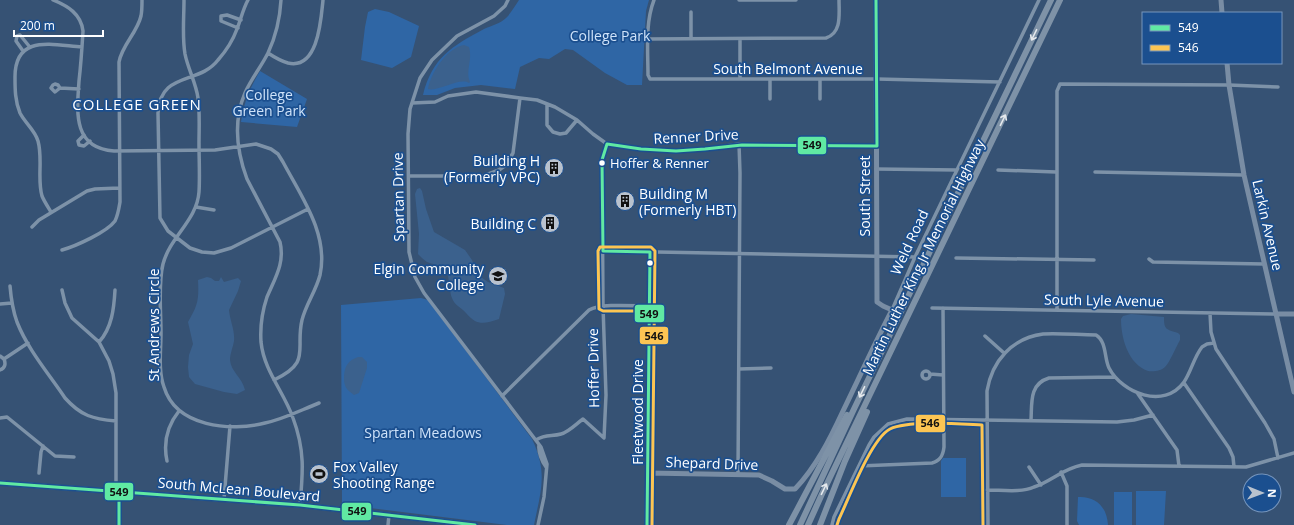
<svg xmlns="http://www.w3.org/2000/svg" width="1294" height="525" font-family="'Open Sans',sans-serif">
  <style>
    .green { fill: #2f66a5 }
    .water { fill: #3b618d }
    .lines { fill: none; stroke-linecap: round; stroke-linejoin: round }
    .street { stroke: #7d92a8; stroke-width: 3.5 }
    .secondary { stroke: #798da4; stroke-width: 5 }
    .highway { stroke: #7e92a7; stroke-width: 6 }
    .bus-1-casing { stroke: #1b4f8f; stroke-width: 6 }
    .bus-2-casing { stroke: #1b4f8f; stroke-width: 6 }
    .bus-1 { stroke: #60e9a3; stroke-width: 3 }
    .bus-2 { stroke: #fcc553; stroke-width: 3 }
    .oneway { stroke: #e5e9ed }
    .bus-dot { fill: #fff; stroke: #1b4f8f; stroke-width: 1.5 }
    .labels { text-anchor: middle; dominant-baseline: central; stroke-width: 3.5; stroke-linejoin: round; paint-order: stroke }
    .bus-label { font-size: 13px; fill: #fff; stroke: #1b4f8f; text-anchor: start }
    .park-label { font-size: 14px; fill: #cfe3fa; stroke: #1b4f8f }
    .street-label { font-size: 14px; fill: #fff; stroke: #1b4f8f }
    .poi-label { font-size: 14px; fill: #fff; stroke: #1b4f8f; text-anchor: end }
    .neighbourhood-label { font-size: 15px; letter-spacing: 1px; fill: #fff; stroke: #1b4f8f }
    .line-badge { stroke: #1b4f8f; stroke-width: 1.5 }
    .pale-badge-label { font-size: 11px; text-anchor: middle; font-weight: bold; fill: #111 }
  </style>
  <rect width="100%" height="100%" fill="#365274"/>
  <path class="green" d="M519 0H649L646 11 642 85H627L605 73 573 50 565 49 549 59 539 58 520 67 515 89 481 85 455 88 437 95H423C432 58 452 46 484 29 491 26 501 23 506 18 511 13 515 6 519 0Z
    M375 9 389 12 419 26 411 57 392 68 361 60 365 27 368 12Z
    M260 71 307 99 297 127 241 122C244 102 250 88 260 71Z
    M421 298 428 300 532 439C548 473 541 490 534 525H507L362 507 342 502 341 305Z
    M943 458H966V497H941V461Z
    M1136 491H1166L1164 525H1136Z
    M1114 492H1132V525H1114Z
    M1078 497C1096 496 1107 507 1108 525H1079L1077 521Z"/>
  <path class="water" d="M464 45 469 47C473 60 465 71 470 82L469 83C459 77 439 92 428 89 431 72 447 48 464 45Z
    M420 188 422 191 426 209 434 232 465 250 472 260 478 275 488 282 504 288 505 294 499 319C484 324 477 326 466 313 461 307 455 306 452 298 449 291 450 273 444 269 440 265 432 264 427 262 424 260 421 257 418 254L419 234 415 194 417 189Z
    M207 277 211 278 215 281H219L221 277 224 282 238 278 241 281 238 291 229 310C230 321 235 330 234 341 233 347 230 354 230 360 231 372 242 377 245 390L237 394 224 392 195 384 189 377 188 367 189 355 193 344 188 322C198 305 199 300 198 280Z
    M1131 314 1164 317C1164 330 1166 329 1178 333L1180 335V340C1176 347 1170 362 1165 367 1161 371 1153 372 1148 371 1128 364 1121 338 1121 319L1123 316Z
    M358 357H362L367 362V368L359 393 354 395C350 392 346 389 345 385 344 383 344 379 344 376 345 365 348 361 358 357Z"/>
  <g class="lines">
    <path class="street" d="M53 0C68 6 81 14 83 31 82 48 81 64 79 81 77 111 72 148 114 151L215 150 256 144 271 149 278 154 283 162C301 196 329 234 320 275 316 291 306 304 302 320 295 350 312 362 274 380
      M184 0C184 18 182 37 185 54 188 69 196 83 198 98 200 113 199 128 199 143 199 159 200 176 199 192 197 220 170 237 163 264 158 284 161 311 161 333 161 350 158 371 164 387 176 427 231 432 265 423 284 419 301 410 319 403
      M248 0C243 9 241 19 237 29 233 40 226 51 218 60 199 85 160 71 158 113L160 218 168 231 190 248 202 252 214 253 231 248 308 209
      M281 0C280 18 276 36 268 53 261 67 251 79 245 93 233 121 237 152 247 179L280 242C285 263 275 278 267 297 262 312 260 327 261 342 264 371 284 392 293 418 305 450 303 472 300 505
      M508 0 505 6 494 16 457 36 432 60 420 78 410 109 408 134 409 252 415 277 424 293 541 447 547 464 544 497 538 525
      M654 0C645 23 648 51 648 75L650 79H877L1000 82
      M739 0H796
      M238 28 221 21V16L227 15 241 20
      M691 38V12
      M648 39 826 38C842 33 839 14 839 0
      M740 39V78
      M23 51 16 41 17 36 20 35 29 46
      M268 53C274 57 281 61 288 63 318 70 321 20 323 0
      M60 88 55 92 51 88 53 85 55 84 58 85 60 88 79 89
      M770 99V79
      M820 99V79
      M412 103 435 102 448 96 476 92 520 98 537 100 555 107 577 120 593 134 607 144 632 148 671 151 699 150 739 144 748 145 877 146
      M547 104V125L553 132 560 134 566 133 577 120
      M84 135 78 141 79 145 84 146 90 141
      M876 169 957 170
      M998 170 1056 172
      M1095 172 1244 175
      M409 176H483L499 170 506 165 513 153 520 98
      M196 207 214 210
      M51 212C48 207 44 201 42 196 37 179 43 159 38 141 35 130 25 123 20 113 15 101 15 89 15 77 15 34 52 45 82 47
      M32 227 39 220 87 191 95 189 119 188
      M62 250C76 246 107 232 115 221 118 215 119 208 120 202L119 62C122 45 137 33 141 16 142 11 142 5 142 0
      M603 251 915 257
      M956 258 1094 260
      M1149 259 1153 262 1264 264
      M10 286C11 298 13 311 17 322 28 350 49 374 65 398 81 416 93 419 116 421
      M62 290 65 303 72 318 99 342 109 361 113 374 116 393V491
      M0 304 12 303
      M932 308 1276 314
      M892 310 915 257 1039 0
      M1057 310V91L1060 84 1229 85 1278 87
      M1210 313 1211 332 1216 349 1265 423 1274 439 1278 458
      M985 336 1004 353
      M99 342C112 328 114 308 115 290
      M0 356 4 359C6 364 5 368 0 370
      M4 359 28 343
      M739 369 771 368
      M922 375a4 4 0 1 1 8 0a4 4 0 1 1-8 0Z
      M930 374 943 375
      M1184 383 1229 448 1233 457 1234 467
      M1138 394 1177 450 1179 466
      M502 396 589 310C601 303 634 306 649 306
      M0 418 7 417 55 456 74 457
      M1031 420C1032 403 1029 384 1049 378L1115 377
      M536 440C546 433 552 437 561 434 569 432 576 424 583 419L604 438 606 395 603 306 602 160 607 144
      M539 445C538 451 542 462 546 467
      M167 461C163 442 167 426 179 411
      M859 466 932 463C940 461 943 456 944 447L943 308
      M1029 467 1041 485
      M1061 472 1067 486V525
      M39 473 41 452 43 446
      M648 473 650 252
      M738 474 740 173 739 144
      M987 490C1002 490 1021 493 1034 487 1052 481 1062 469 1082 465L1246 467 1294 453
      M224 499 230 426
      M388 525 389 515
      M832 525 834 517 869 445 874 437 888 424 907 419 1117 422 1134 420 1153 415
      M988 525 987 391C992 361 1012 338 1043 334 1061 333 1079 335 1096 335 1107 342 1104 358 1109 368 1122 393 1164 410 1184 382 1191 372 1194 357 1202 347L1207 344 1214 343"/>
    <path class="secondary" d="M1221 0 1222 13
      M1227 63 1229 85 1244 175 1294 392
      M1276 314H1294
      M0 483 300 505 475 525
      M647 525 648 473 759 475 772 481 785 489H795C816 467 830 439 843 411 859 378 875 343 892 310L883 306 877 302 876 0"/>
    <path class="highway" d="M789 525 847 415
      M800 525 854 409 1051 0
      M808 525 822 494 1060 0
      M820 525 845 461 867 412"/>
    <defs>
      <path id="bus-1" d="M0 483 300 505 475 525
        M116 491 119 499V525
        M647 525 650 252 603 251 602 160 607 144 641 149 676 151 705 149 742 145 877 146 876 0"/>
      <path id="bus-2" d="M644 311H603L599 309 598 251 600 247H651L655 251 652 525
        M837 525 839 519C849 498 871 439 890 429 909 420 960 424 982 425L983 525"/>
    </defs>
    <use href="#bus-1" class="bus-1-casing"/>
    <use href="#bus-2" class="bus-2-casing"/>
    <use href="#bus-1" class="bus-1"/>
    <use href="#bus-2" class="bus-2"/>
  </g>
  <defs><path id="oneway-shaft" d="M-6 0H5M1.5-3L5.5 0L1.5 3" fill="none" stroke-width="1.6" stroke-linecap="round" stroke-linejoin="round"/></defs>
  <g class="oneway">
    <use href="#oneway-shaft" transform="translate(1034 35) rotate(116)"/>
    <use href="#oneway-shaft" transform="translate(1003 120) rotate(-64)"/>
    <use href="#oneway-shaft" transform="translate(862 392) rotate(116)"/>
    <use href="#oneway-shaft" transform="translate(824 489) rotate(-64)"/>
  </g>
  <defs>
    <symbol id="building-disc" viewBox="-11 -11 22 22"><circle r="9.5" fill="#b9c2ce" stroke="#1b4f8f"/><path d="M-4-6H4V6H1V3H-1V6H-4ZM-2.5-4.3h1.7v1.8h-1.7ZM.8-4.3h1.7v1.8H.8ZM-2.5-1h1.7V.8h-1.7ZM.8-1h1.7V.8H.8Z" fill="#111"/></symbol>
    <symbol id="university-disc" viewBox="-11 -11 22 22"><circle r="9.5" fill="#b9c2ce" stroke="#1b4f8f"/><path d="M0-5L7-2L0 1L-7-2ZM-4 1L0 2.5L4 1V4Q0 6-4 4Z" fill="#111"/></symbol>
    <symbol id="stadium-disc" viewBox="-11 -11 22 22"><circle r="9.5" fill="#b9c2ce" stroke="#1b4f8f"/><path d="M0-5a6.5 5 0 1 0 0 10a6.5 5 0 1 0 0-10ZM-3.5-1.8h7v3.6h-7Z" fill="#111"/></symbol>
  </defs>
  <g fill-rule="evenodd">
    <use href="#building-disc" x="543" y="157" width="22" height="22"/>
    <use href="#building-disc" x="614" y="190" width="22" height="22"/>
    <use href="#building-disc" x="539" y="212" width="22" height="22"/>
    <use href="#university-disc" x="487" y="265" width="22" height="22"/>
    <use href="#stadium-disc" x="308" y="463" width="22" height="22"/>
  </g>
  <g class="bus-dot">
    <circle cx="602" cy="163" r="3.5"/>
    <circle cx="650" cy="263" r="3.5"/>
  </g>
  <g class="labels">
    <g class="bus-label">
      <text x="610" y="163">Hoffer &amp; Renner</text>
    </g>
    <g class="park-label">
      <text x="610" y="35">College Park</text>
      <text x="269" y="94">College<tspan x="269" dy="16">Green Park</tspan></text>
      <text x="423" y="432">Spartan Meadows</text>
    </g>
    <g class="street-label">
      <text x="788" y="68">South Belmont Avenue</text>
      <text transform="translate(696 136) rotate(-3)">Renner Drive</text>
      <text transform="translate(864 196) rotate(-90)">South Street</text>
      <text transform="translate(398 197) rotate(-91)">Spartan Drive</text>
      <text transform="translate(1268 225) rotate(77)">Larkin Avenue</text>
      <text transform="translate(909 242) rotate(-65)">Weld Road</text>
      <text transform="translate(923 257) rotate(-64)">Martin Luther King Jr Memorial Highway</text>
      <text transform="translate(1104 300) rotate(1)">South Lyle Avenue</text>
      <text transform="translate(153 325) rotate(-90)">St Andrews Circle</text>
      <text transform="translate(593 368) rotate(-91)">Hoffer Drive</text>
      <text transform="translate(637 412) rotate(-90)">Fleetwood Drive</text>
      <text transform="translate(712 463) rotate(2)">Shepard Drive</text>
      <text transform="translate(239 489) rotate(5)">South McLean Boulevard</text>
    </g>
    <g class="poi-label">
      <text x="540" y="160">Building H<tspan x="540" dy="16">(Formerly VPC)</tspan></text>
      <text x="639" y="193" text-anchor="start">Building M<tspan x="639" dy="16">(Formerly HBT)</tspan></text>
      <text x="536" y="223">Building C</text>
      <text x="484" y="268">Elgin Community<tspan x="484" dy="16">College</tspan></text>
      <text x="333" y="466" text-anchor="start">Fox Valley<tspan x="333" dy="16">Shooting Range</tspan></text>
    </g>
    <g class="neighbourhood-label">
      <text x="137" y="104">COLLEGE GREEN</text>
    </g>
  </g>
  <g class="line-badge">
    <rect x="797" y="136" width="30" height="19" rx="4" fill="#60e9a3"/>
    <rect x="634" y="304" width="31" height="19" rx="4" fill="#60e9a3"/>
    <rect x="639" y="326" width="30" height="19" rx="4" fill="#fcc553"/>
    <rect x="915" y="414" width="31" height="19" rx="4" fill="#fcc553"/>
    <rect x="104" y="482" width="30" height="19" rx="4" fill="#60e9a3"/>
    <rect x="341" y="502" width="31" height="19" rx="4" fill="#60e9a3"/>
  </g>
  <g class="pale-badge-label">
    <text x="812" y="149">549</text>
    <text x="649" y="318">549</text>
    <text x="654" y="340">546</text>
    <text x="930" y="427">546</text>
    <text x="119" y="496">549</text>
    <text x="357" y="515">549</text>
  </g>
  <rect x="1142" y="12" width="140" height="52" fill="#1b4f8f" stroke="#7695bc"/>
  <rect x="1150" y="25" width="20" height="6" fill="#60e9a3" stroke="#7695bc"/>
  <text x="1178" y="32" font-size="12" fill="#ffffff">549</text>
  <rect x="1150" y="45" width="20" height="6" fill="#fcc553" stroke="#7695bc"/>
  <text x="1178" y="52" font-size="12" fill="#ffffff">546</text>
  <g transform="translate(1262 493) rotate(91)"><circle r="19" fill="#1b4f8f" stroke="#7695bc"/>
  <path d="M0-3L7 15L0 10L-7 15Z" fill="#b9c2ce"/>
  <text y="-6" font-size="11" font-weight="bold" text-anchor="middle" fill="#ffffff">N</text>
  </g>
  <path d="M14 30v6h89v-6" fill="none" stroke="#ffffff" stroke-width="2"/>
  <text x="20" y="30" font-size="12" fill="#ffffff" stroke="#1b4f8f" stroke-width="3" paint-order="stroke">200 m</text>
</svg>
